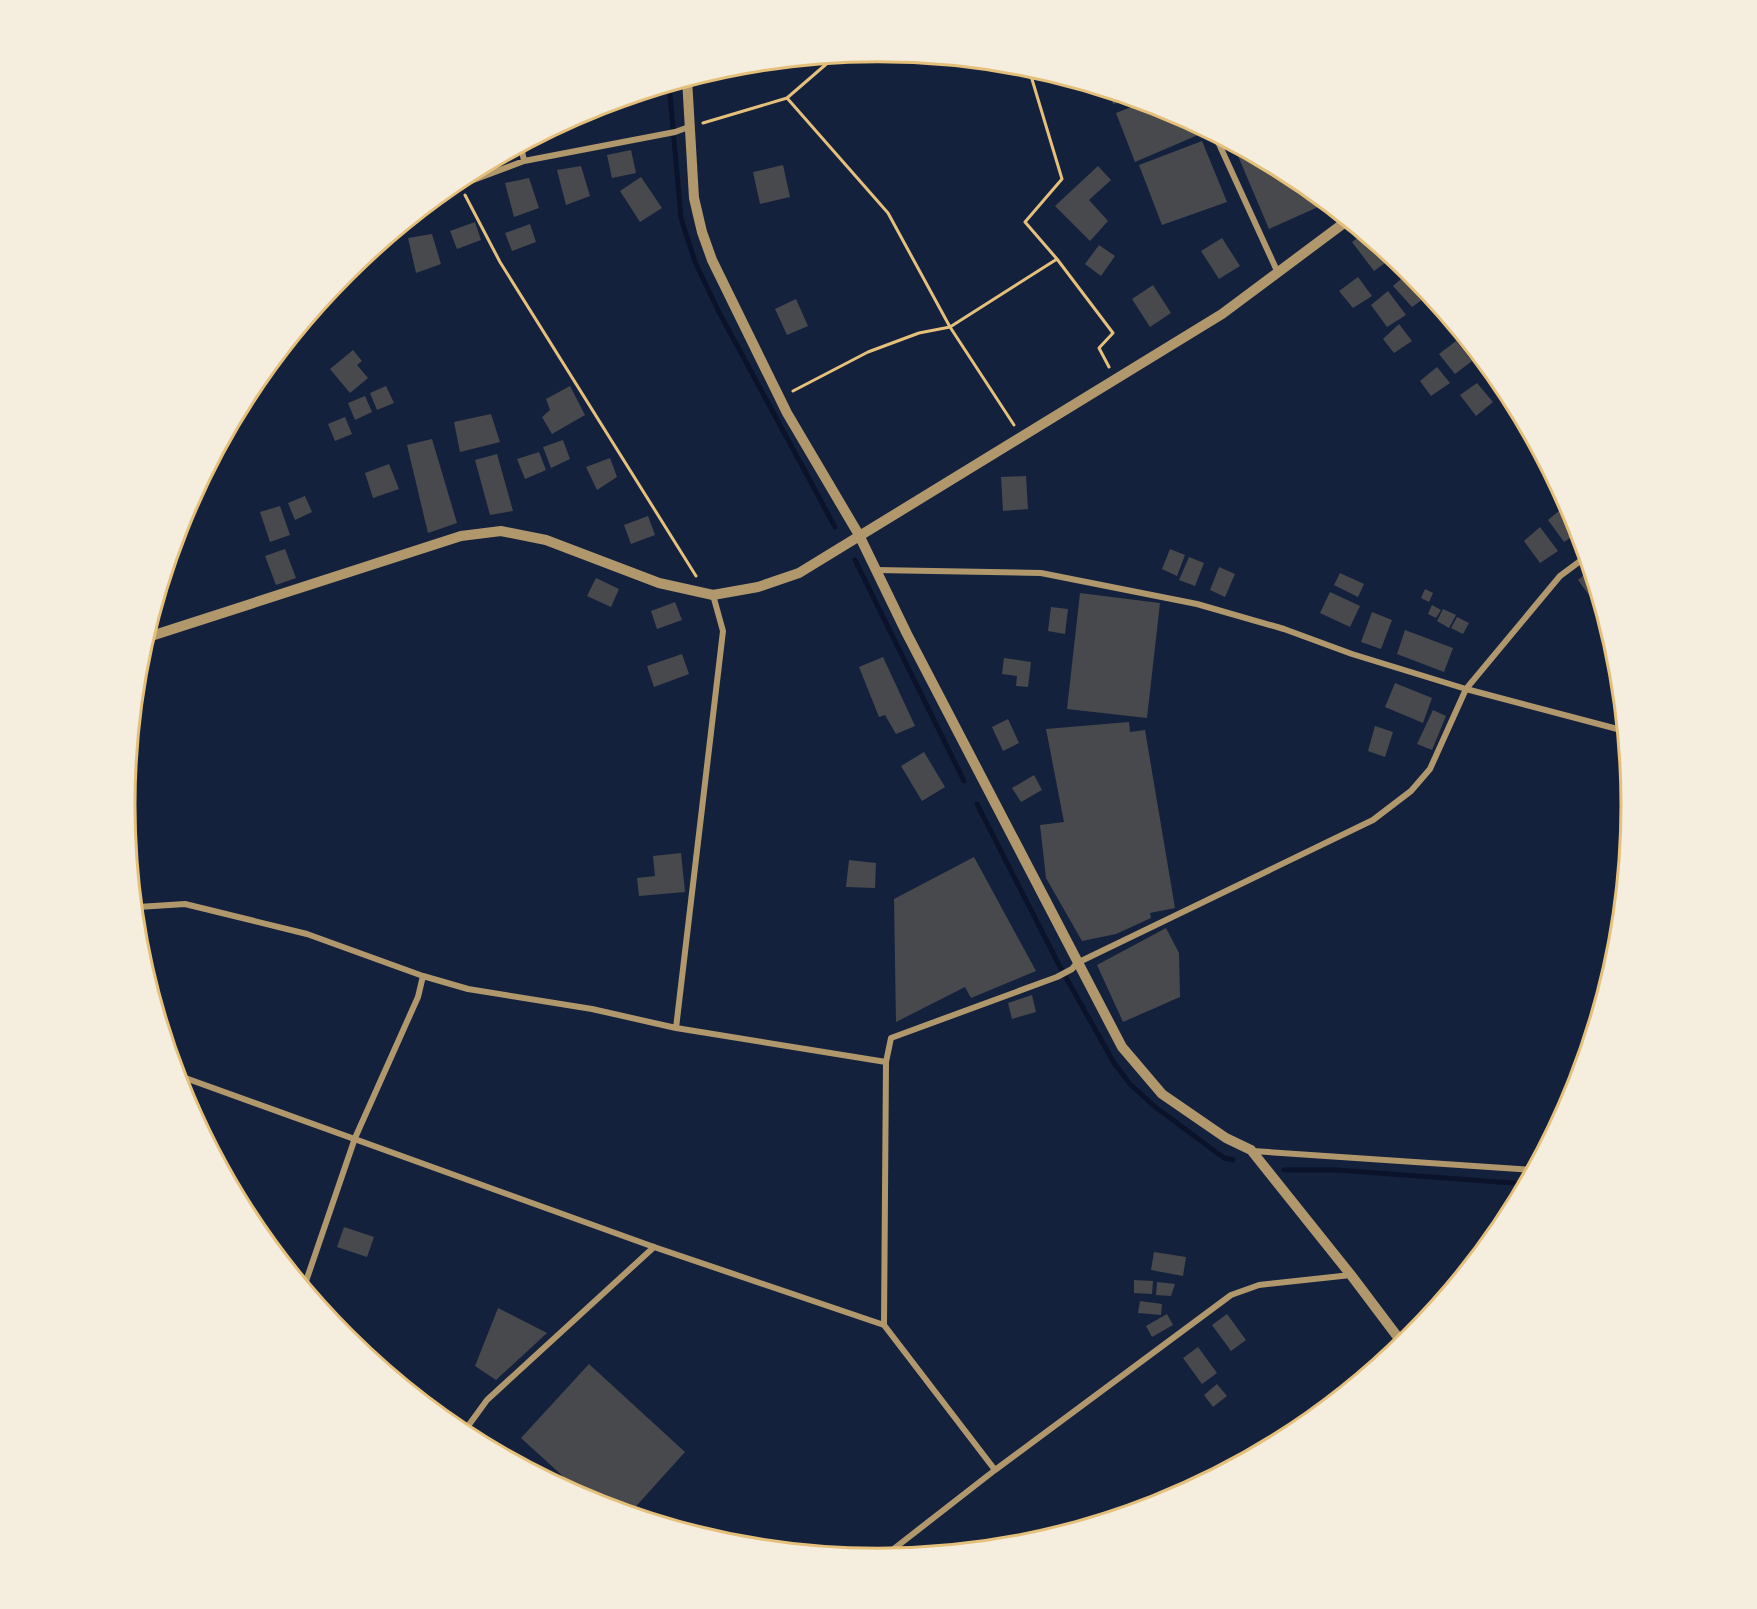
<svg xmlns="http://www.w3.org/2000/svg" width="1757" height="1609" font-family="Montserrat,sans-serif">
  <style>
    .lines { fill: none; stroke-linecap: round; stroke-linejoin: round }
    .stream { stroke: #0b132b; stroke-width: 5 }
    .building { fill: #48494c }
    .path { stroke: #e5c07b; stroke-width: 3 }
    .minor { stroke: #b1986c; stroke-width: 6 }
    .tertiary { stroke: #b1986c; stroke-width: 10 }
    .rim { fill: none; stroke: #e5c07b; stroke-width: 3 }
  </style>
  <rect width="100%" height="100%" fill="#14213d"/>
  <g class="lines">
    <path class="stream" d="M669 84 681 218 695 262 719 312 835 527
      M855 560 964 781
      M977 804 1059 965 1114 1063 1130 1084 1154 1106 1224 1158 1233 1160
      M1284 1170H1337L1526 1184"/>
  </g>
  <path class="building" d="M729 66 730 74 707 77 706 73Z
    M1110 91 1135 99 1113 104Z
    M1144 102 1167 108 1193 122 1198 135 1135 162 1116 113Z
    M1202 141 1227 202 1162 225 1139 165Z
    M1233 144 1297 178 1311 189 1318 207 1269 229Z
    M631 150 636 173 612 178 607 155Z
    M485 165 487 169 464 177 463 176Z
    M783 165 790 197 760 204 753 172Z
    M581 166 590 196 566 205 557 170Z
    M1098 166 1111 180 1089 200 1108 221 1090 241 1055 206Z
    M641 177 662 208 640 222 620 191Z
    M529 178 539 208 514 217 505 183Z
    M475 222 481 240 457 249 450 231Z
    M404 224 407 232 386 239Z
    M530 224 536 242 512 251 505 233Z
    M1364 233 1392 258 1374 271 1352 242Z
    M432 234 441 264 416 273 408 238Z
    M1222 238 1240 266 1219 279 1201 251Z
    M1099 245 1115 256 1101 276 1085 264Z
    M1408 273 1426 297 1412 307 1393 286Z
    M1358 277 1372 296 1353 308 1339 291Z
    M1153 285 1171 313 1150 327 1132 299Z
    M1388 291 1406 315 1387 327 1371 305Z
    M324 298 327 307 314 311 315 309Z
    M796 299 808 326 787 335 775 309Z
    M1399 324 1412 341 1394 353 1383 339Z
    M1456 341 1472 361 1455 374 1439 354Z
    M353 350 362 361 357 365 368 378 350 393 330 369Z
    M1437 367 1450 383 1431 396 1420 381Z
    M1477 383 1493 402 1476 416 1460 395Z
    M386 386 394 403 377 410 370 393Z
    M570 386 585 415 552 434 542 417 550 410 546 399Z
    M365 396 372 412 355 420 348 403Z
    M491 414 500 442 460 452 454 422Z
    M345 417 352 434 335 441 328 424Z
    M432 439 457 523 428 533 407 445Z
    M563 440 570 459 551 468 543 447Z
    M539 452 546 470 525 479 517 459Z
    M497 454 513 511 490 515 475 460Z
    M610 458 617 477 597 490 586 467Z
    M389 464 399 489 373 498 365 473Z
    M1026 476 1028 509 1003 511 1001 477Z
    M305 496 312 512 295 520 288 503Z
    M280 506 290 535 270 542 260 512Z
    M1565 506 1576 520 1579 532 1564 542 1548 520Z
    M648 516 655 535 631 544 624 525Z
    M1540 527 1558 551 1540 563 1524 541Z
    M285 549 296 578 276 585 265 556Z
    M1170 549 1185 555 1177 576 1162 569Z
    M1189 557 1204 563 1195 586 1179 580Z
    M1219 567 1235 574 1225 597 1210 590Z
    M1591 569 1600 598 1594 602 1578 580Z
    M1340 573 1364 584 1358 597 1334 585Z
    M596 578 619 589 611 607 587 596Z
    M1425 589 1433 593 1429 602 1421 598Z
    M1330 592 1360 606 1350 627 1320 613Z
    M1080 593 1160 603 1147 718 1067 709Z
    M675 602 682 620 657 629 651 611Z
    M1432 605 1441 610 1436 618 1428 614Z
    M1051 607 1068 609 1065 634 1048 631Z
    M1443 609 1456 615 1449 628 1437 621Z
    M1372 612 1392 620 1381 649 1361 642Z
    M1457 617 1469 623 1463 634 1451 628Z
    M1405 630 1453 648 1444 672 1397 654Z
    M682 654 689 674 654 687 647 666Z
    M883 657 915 726 896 734 885 715 879 717 859 667Z
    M1004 658 1031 662 1028 687 1016 686 1017 676 1002 674Z
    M1395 683 1432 698 1423 723 1385 707Z
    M1433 710 1446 716 1432 750 1417 744Z
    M1008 719 1019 743 1003 751 992 727Z
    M1129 722 1130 732 1145 730 1175 908 1150 913 1151 918 1116 934 1082 941 1046 878 1040 825 1064 822 1046 729Z
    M1375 726 1393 732 1385 757 1368 751Z
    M924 752 945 787 922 801 901 766Z
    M1034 775 1042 790 1021 802 1012 788Z
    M681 853 685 892 639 896 637 878 655 876 653 856Z
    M974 857 1036 971 971 998 965 987 896 1022 894 899Z
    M849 860 876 863 875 888 846 887Z
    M1166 928 1179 953 1180 997 1123 1022 1097 965Z
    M1032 995 1036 1012 1012 1019 1008 1003Z
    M344 1227 374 1237 367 1257 337 1247Z
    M1154 1252 1186 1257 1183 1276 1151 1270Z
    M1134 1280 1153 1281 1152 1294 1134 1293Z
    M1157 1282 1175 1284 1171 1296 1156 1295Z
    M1140 1301 1162 1304 1161 1315 1138 1313Z
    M498 1308 547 1333 496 1380 475 1366Z
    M1167 1314 1173 1325 1152 1337 1146 1326Z
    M1227 1314 1246 1340 1231 1351 1212 1325Z
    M1198 1347 1217 1373 1202 1384 1183 1358Z
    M589 1364 685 1452 630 1513 589 1500 521 1438Z
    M1217 1384 1227 1396 1213 1407 1204 1395Z
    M503 1447 518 1461 517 1462 499 1452Z"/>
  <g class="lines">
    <path class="path" d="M1028 66 1062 179 1025 222 1057 259 1113 333 1099 348 1109 367
      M787 98 888 213 950 327 1014 425
      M703 123 787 98 831 60 830 56
      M465 195 500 262 696 576
      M793 391 868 352 919 333 950 327 1057 259"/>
    <path class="minor" d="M1214 133 1278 273
      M521 146 524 161
      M450 186 460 185 524 161 675 132 689 127
      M1434 299 1523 420
      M876 570 1041 573 1197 604 1284 629 1352 654 1466 689 1625 731
      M138 907 185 904 307 934 423 976 468 989 592 1009 676 1028 886 1062
      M676 1028 723 631 713 595
      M177 1075 654 1247 884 1325 995 1470
      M1253 1151 1534 1170
      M304 1287 355 1138 418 997 423 976
      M884 1325 886 1062 891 1038 1057 977 1072 969 1077 963 1373 820 1411 791 1430 769 1466 689 1560 576 1587 556
      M463 1433 487 1400 654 1247
      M882 1558 995 1470 1231 1295 1259 1285 1351 1275"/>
    <path class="tertiary" d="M687 79 694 198 702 232 712 260 787 413 859 535 907 634 1122 1047 1162 1094 1226 1138 1251 1150 1351 1275 1403 1344
      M145 638 461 536 501 531 546 540 659 583 713 595 758 587 799 573 1222 314 1348 220
      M127 782 128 819 142 959"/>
  </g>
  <path d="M0 0H1757V1609H0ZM135 805a743 743 0 1 1 1486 0a743 743 0 1 1-1486 0Z" fill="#f5edde" fill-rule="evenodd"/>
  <path class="rim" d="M135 805a743 743 0 1 1 1486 0a743 743 0 1 1-1486 0Z"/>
</svg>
